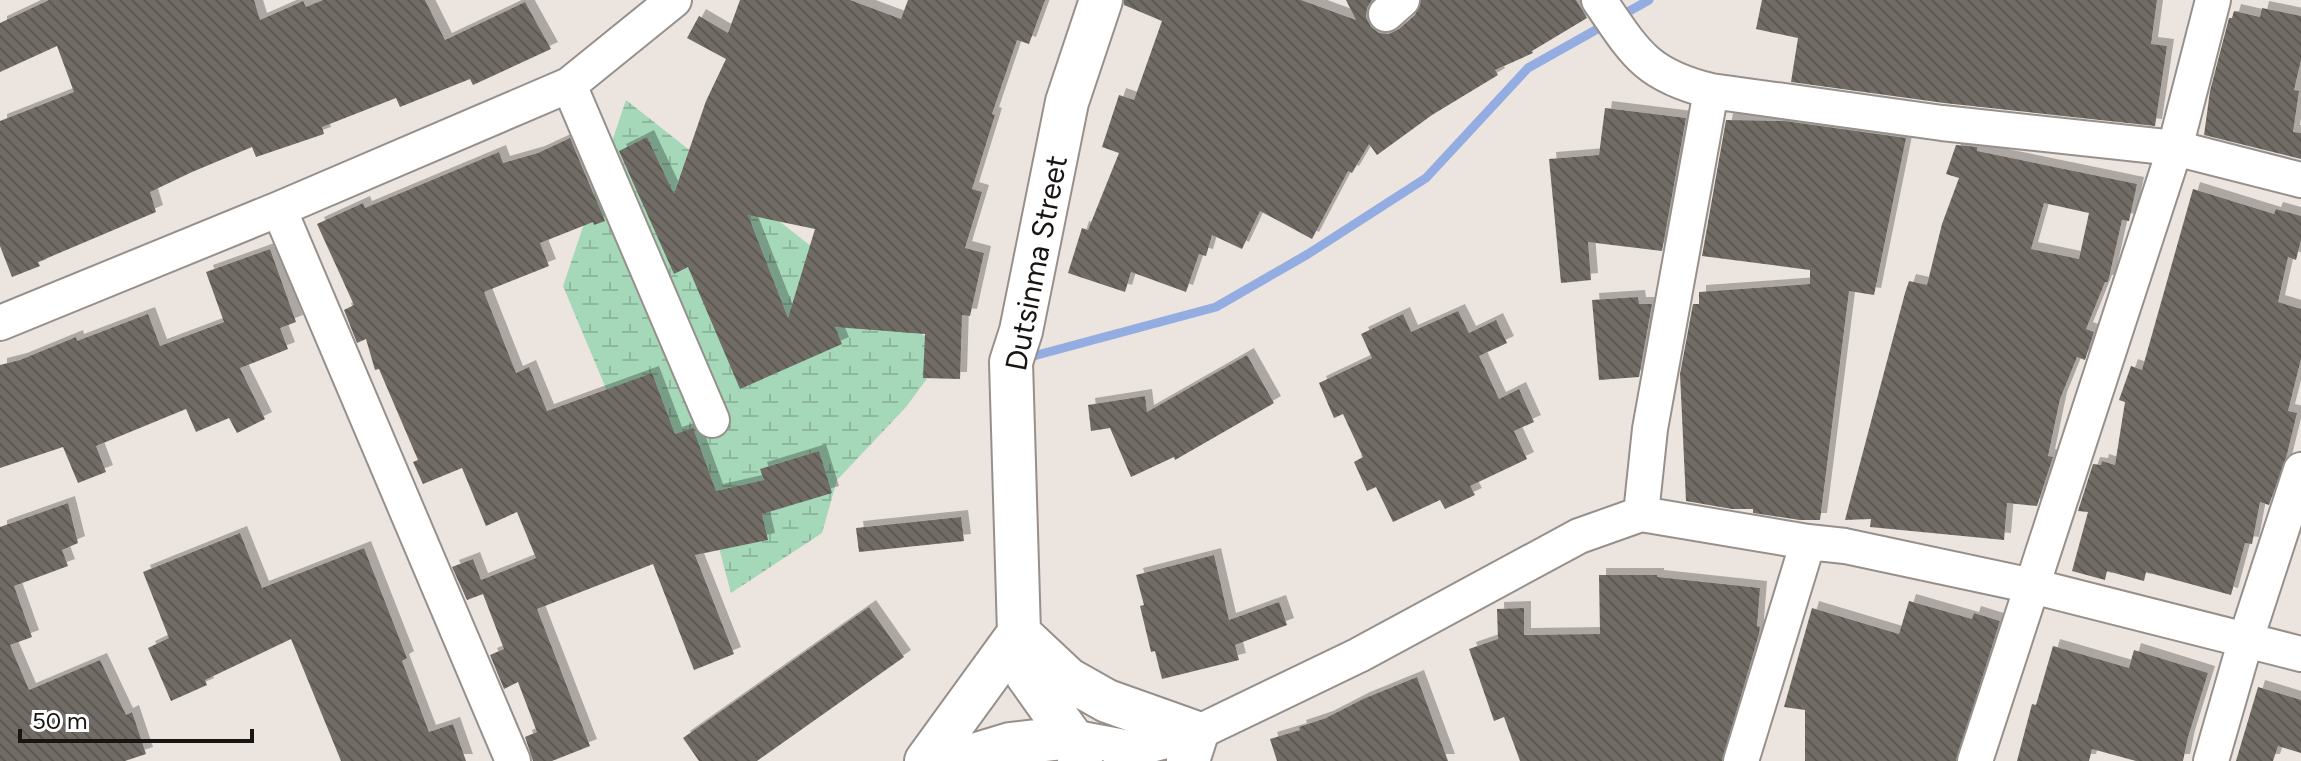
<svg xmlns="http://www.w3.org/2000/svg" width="2301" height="761" font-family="Figtree,sans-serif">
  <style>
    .wetland { fill: url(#wetland-marsh) }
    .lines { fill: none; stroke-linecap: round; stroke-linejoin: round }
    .stream { stroke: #93ade2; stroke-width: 9 }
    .building { fill: url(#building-back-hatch); fill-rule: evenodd; filter: url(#shadow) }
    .minor-casing { stroke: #97908a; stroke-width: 38 }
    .tertiary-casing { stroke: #97908a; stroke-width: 46 }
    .minor { stroke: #fff; stroke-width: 34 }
    .tertiary { stroke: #fff; stroke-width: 42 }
    .labels { text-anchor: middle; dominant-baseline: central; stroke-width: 7; stroke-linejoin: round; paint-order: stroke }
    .street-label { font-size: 30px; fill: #181513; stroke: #fff }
  </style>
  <defs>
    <pattern id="wetland-marsh" width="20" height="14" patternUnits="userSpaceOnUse" patternTransform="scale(2)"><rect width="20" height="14" fill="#a5d7b9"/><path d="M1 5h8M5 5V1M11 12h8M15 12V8" fill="none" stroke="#8db89e"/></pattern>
    <pattern id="building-back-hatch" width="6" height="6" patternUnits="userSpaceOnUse" patternTransform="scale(2)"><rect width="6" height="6" fill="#716c66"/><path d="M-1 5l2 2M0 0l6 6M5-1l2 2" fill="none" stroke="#5c5853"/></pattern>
    <filter id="shadow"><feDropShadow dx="7" dy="-7" stdDeviation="0" flood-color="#0004"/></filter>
  </defs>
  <rect width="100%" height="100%" fill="#ece4de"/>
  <path class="wetland" d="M626 100 946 353 906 407 837 480 822 533 731 593 719 548 643 477 563 286Z"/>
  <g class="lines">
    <path class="stream" d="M1026 358 1216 307 1308 254 1426 178 1528 68 1649 0"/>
  </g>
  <path class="building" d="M49 0H254L260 20 303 1 306 7 323 0H425L445 40 525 2 551 49 473 85 470 79 400 107 396 98 322 127 324 134 256 157 252 147 192 172 150 192 156 212 38 262 40 266 12 277 0 246V121L74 92 57 46 0 72V23Z
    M740 0H850L901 19 908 0H1045L1029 44 1017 40 992 114 995 115 972 189 982 192 965 248 984 253 970 316 962 315 960 379 923 378 925 334 835 327 842 344 740 389 688 267 674 274 619 151 647 137 674 194 706 101 726 59 687 38 699 16 728 33ZM748 215 815 229 788 318Z
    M1124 0H1301L1356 20 1346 0H1372L1367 8 1366 17 1371 27 1379 33 1389 34 1399 29 1415 15 1421 0H1576L1587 18 1532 51 1533 53 1495 70 1498 75 1432 115 1377 155 1369 144 1352 173 1348 171 1312 239 1260 211 1242 249 1212 235 1206 256 1199 254 1186 292 1131 272 1125 292 1068 273 1082 228 1088 230 1119 153 1102 147 1119 95 1134 100 1162 21 1124 5Z
    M1762 0H2157L2151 44 2167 46 2155 126 1944 103 1791 82 1798 38 1756 29Z
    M2262 8 2301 16V60L2294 90 2299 91 2293 132 2301 133V159L2204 135 2210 91 2229 18H2232L2234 11 2260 17Z
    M1605 108 1686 118 1662 251 1588 242 1591 280 1561 283 1549 159 1599 155Z
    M1726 120 1785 121 1906 138 1874 295 1849 291 1820 520H1800L1753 513V509H1732L1686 501 1680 374 1693 304H1699V292L1810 284V270L1702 256Z
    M570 138 605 221 594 225 593 222 540 243 549 266 484 292 516 373 529 367 547 411 652 373 675 434 693 428 716 491 764 480 760 469 819 451 832 493 762 514 768 540 695 555 734 654 694 670 653 564 537 609 590 746 552 761H533L525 737 537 732 518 682 504 689 490 655 504 649 483 594 467 600 452 567 473 559 481 580 536 558 517 512 486 526 462 468 423 484 413 462 418 460 379 369 375 370 366 339 357 343 344 310 354 305 317 224 363 203 365 208 499 152 503 163 538 153Z
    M1956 145 1977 147V151L2137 184 2129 221 2122 220 2108 282H2105L2086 329 2094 332 2085 360 2077 357 2060 399 2048 456 2053 457 2037 506 2007 503 2004 540 1870 527 1871 519 1845 520 1905 293 1909 281 1927 285 1942 224 1959 178 1946 174ZM2044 203 2089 213 2079 259 2031 249Z
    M2193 189 2274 214 2276 209 2301 216V240L2296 260 2288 257 2278 302 2301 309V359L2288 411 2297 413 2286 458 2269 505 2260 502 2252 544 2245 543 2231 595 2146 572 2144 581 2107 571 2105 580 2072 571 2088 512 2078 511 2093 464 2101 465 2102 461 2115 465 2125 402 2119 400 2131 366 2142 370Z
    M270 249 296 322 280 328 288 349 240 368 265 419 237 433 229 418 196 432 186 409 96 446 106 472 78 483 63 447 0 468V365L20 360 76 337 77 341 148 314 160 346 224 322 206 272Z
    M1638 297 1639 304H1652L1639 377 1599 380 1592 300Z
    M1458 311 1469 333 1496 320 1507 343 1479 356 1499 399 1519 389 1534 422 1514 431 1527 459 1470 486 1475 495 1445 509 1440 500 1393 522 1376 487 1367 491 1354 462 1363 457 1343 414 1334 418 1319 383 1372 358 1361 334 1403 314 1411 332Z
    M1247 355 1274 403 1175 460 1174 457 1131 477 1110 428 1091 431 1088 405 1145 396 1147 412Z
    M68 503 78 543 62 550 68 566 14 586 32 637 10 645 29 690 100 660 126 715 132 712 146 754 125 761H0V527Z
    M961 517 964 541 859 552 856 528Z
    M240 533 262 588 364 548 407 658 402 661 429 732 453 724 466 761H341L291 639 205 680 207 685 171 701 148 648 169 638 143 572Z
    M1214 555 1229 620 1279 602 1287 625 1235 645 1239 660 1162 679 1155 651 1151 652 1140 606 1144 605 1136 575Z
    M1599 575H1657V577L1760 588 1757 626 1760 627 1759 634 1722 761H1520L1504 717 1494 721 1469 649 1498 639 1497 609 1524 608V635L1600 634Z
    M1909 601 1972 619 1974 613 2000 621 1956 761H1805V710L1784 707 1812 608 1899 634Z
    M869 607 904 657 757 761H699L683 738Z
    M2053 646 2129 668 2134 650 2208 673 2188 737 2183 761H2136L2092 749 2089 761H2017L2032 704 2036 705Z
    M1417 677 1448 761H1277L1270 739 1300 730 1299 727 1326 718 1363 699Z
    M2258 687 2301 700V753L2278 746 2273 761H2236Z"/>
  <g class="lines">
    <defs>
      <path id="minor" d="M1599 0C1635 53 1646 75 1711 91L1942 123 2175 148 2301 180
        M1386 14 1402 0
        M569 85 712 420
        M279 209 513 761
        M0 323 279 209 569 85 674 0
        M1641 514 1650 429 1711 91
        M1071 737 1135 749
        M1121 761 1135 749 1197 733 1359 655 1579 536 1641 514 1808 542 1845 546 2032 586 2301 654
        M1741 761 1808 542
        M1975 761 2175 148 2213 0
        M2211 761 2246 639 2301 470"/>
      <path id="tertiary" d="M926 761 1019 633 1068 679 1107 701 1197 733 1188 761
        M954 761 1010 744 1071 737
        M1081 761 1071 737 1027 675 1019 633 1011 362 1021 331 1067 102 1101 0"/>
    </defs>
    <use href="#minor" class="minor-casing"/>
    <use href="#tertiary" class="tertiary-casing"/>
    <use href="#minor" class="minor"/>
    <use href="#tertiary" class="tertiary"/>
  </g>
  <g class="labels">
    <g class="street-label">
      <text transform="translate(1036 263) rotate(-79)">Dutsinma Street</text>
    </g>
  </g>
  <path d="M20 729v12h232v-12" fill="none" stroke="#181513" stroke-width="4"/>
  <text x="32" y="729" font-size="24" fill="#181513" stroke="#ffffff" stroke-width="6" paint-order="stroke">50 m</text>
</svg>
